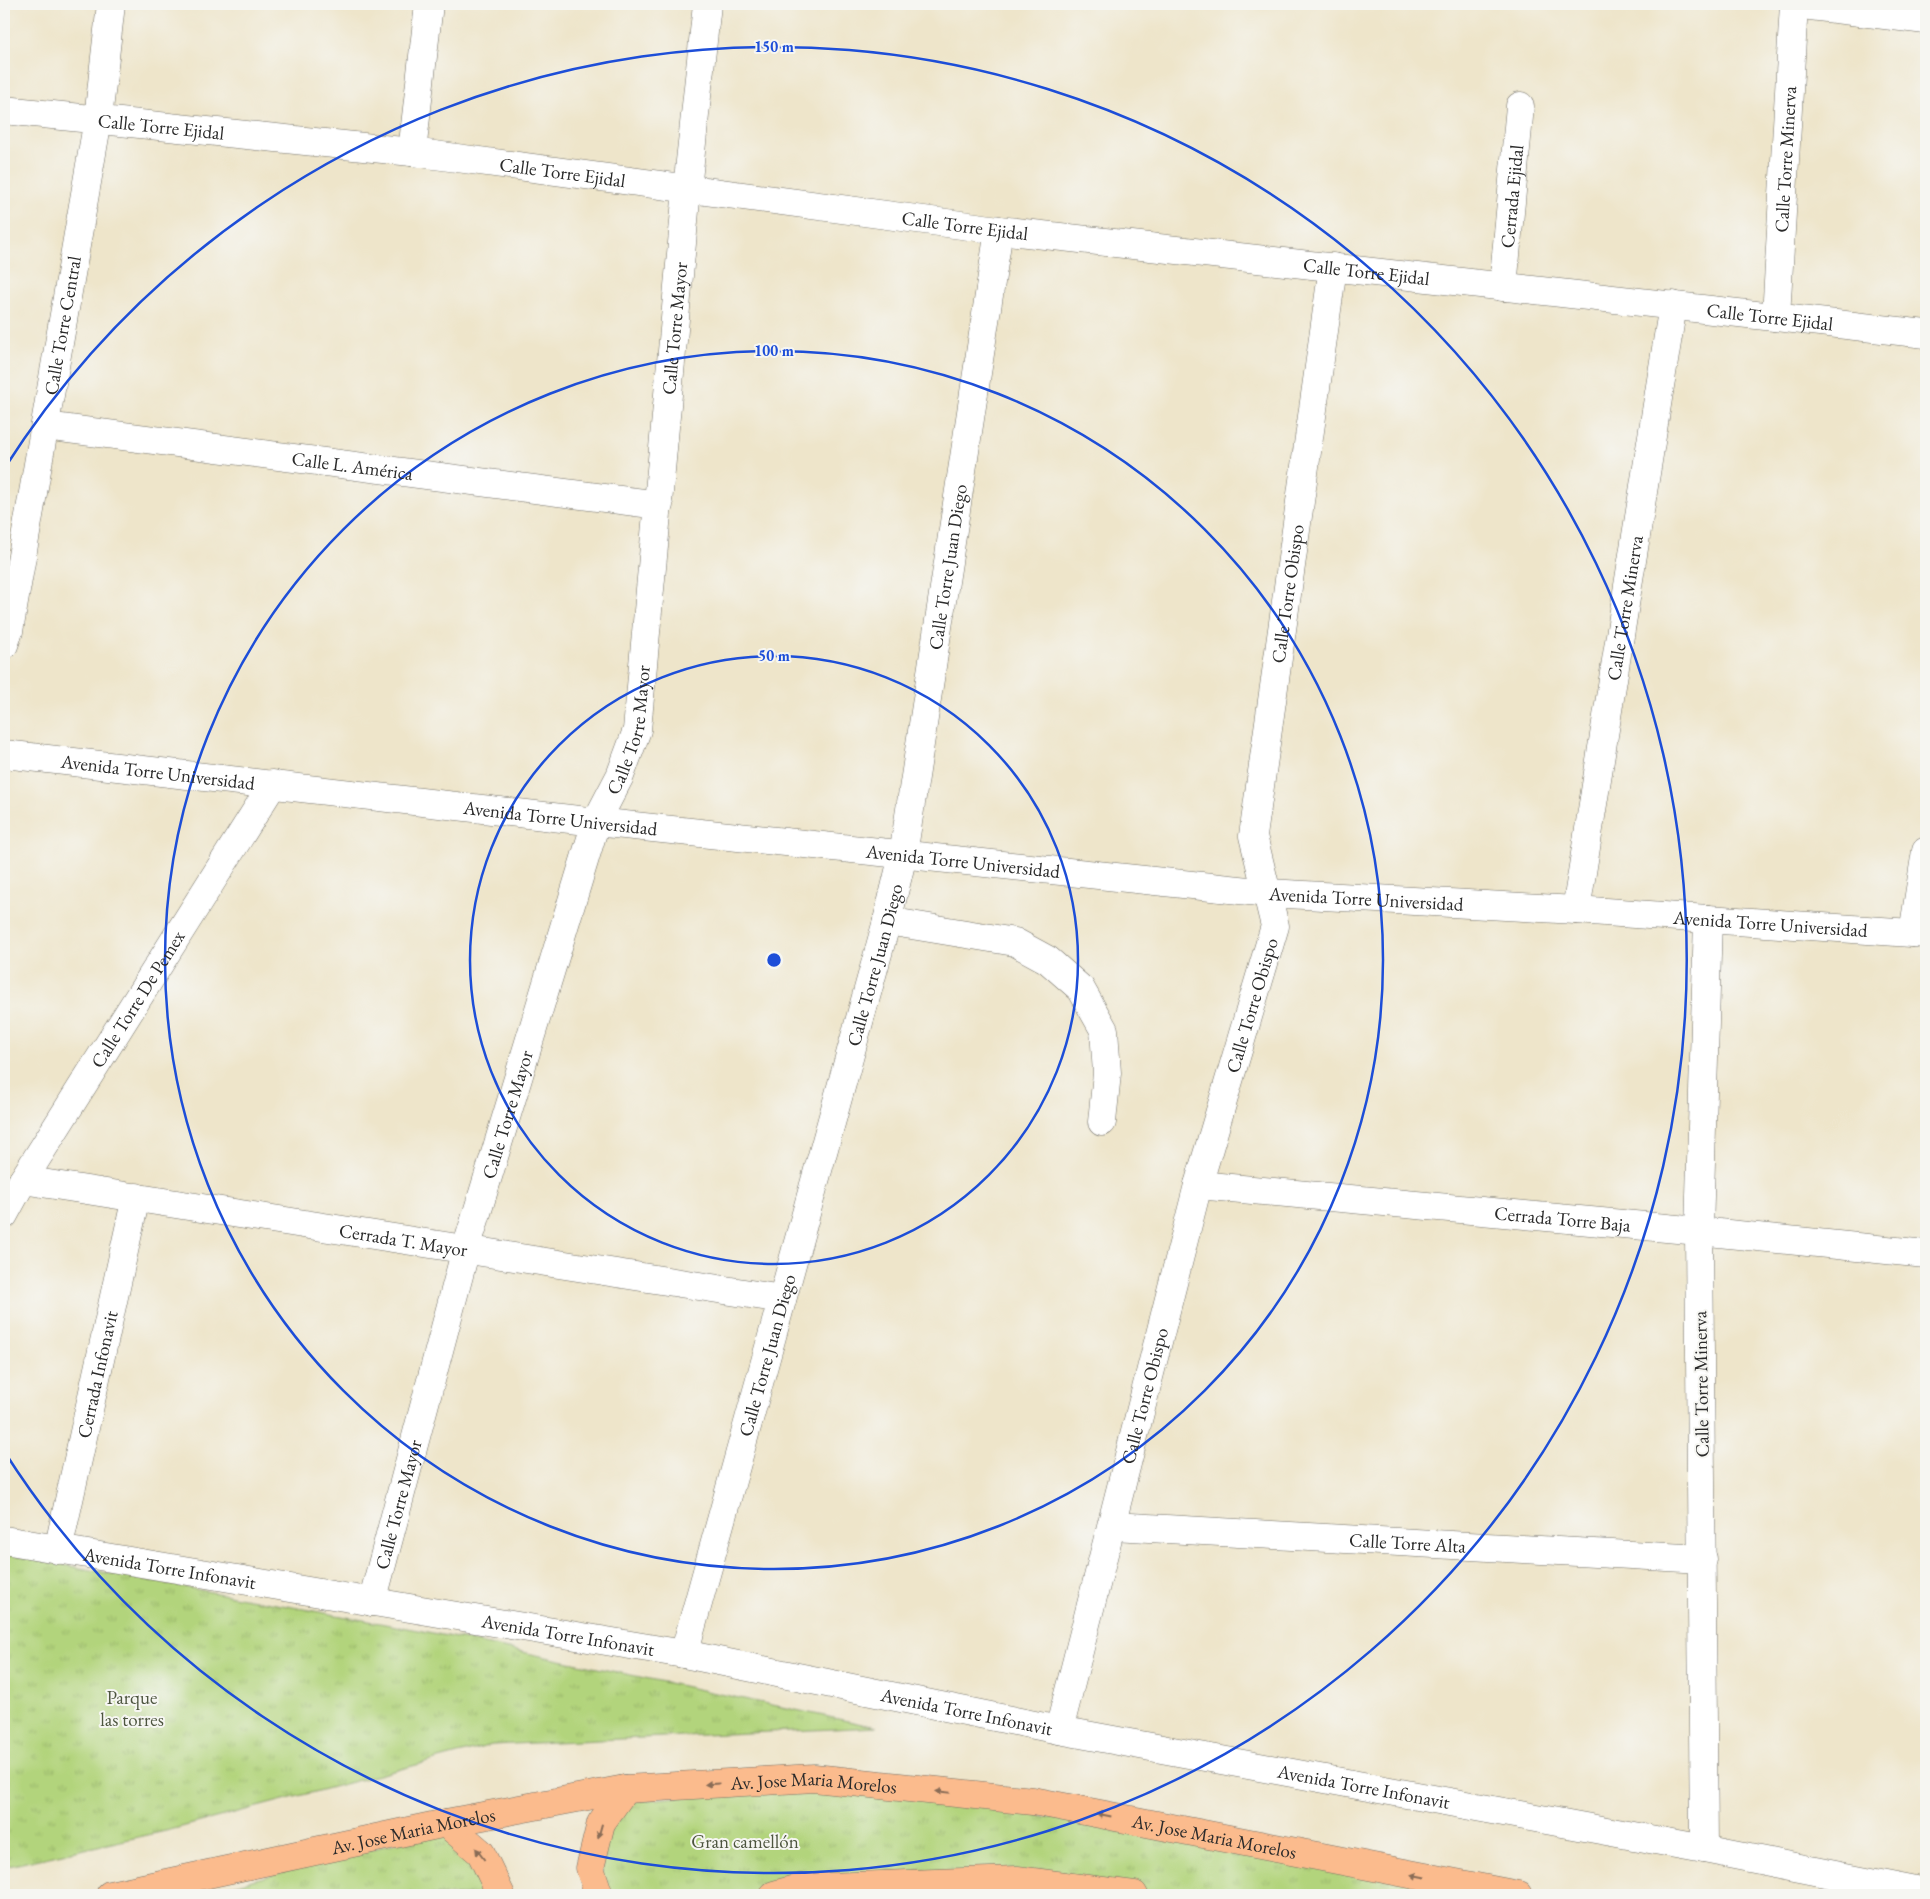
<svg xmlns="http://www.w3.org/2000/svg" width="1930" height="1899" font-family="'EB Garamond',serif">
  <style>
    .park { fill: url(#park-tufts); stroke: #6e8054 }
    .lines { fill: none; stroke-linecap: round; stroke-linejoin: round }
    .minor-casing { stroke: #6f6c63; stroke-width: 29 }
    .major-casing { stroke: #6f6c63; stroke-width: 29 }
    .minor { stroke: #fff; stroke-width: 28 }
    .major { stroke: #fbbb8d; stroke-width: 28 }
    .oneway { fill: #896c57 }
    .ring { fill: none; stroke: #1d4ed8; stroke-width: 2.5 }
    .labels { text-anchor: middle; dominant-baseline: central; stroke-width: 4; stroke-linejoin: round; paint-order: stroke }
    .street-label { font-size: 19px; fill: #2b2b2b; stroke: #f6f6f2 }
    .park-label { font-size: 19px; fill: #4d553f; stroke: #f6f6f2 }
    .centre { fill: #1d4ed8; stroke: #f6f6f2; stroke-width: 2.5 }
    .ring-label { font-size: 15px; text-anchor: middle; font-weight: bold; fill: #1d4ed8; stroke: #f6f6f2; stroke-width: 4; stroke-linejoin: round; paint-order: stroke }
  </style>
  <defs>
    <pattern id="park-tufts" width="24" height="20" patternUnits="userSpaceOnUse" patternTransform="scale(1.25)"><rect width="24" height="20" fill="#b2d47c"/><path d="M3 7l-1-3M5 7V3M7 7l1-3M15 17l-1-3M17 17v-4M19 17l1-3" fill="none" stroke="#99b66b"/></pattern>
  </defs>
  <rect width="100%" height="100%" fill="#f6f6f2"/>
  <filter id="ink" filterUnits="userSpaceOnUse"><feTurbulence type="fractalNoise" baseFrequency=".02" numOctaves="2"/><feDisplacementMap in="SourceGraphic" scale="10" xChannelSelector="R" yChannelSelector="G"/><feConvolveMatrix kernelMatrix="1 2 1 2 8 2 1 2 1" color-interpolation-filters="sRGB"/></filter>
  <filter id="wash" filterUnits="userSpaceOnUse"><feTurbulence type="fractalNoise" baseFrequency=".0096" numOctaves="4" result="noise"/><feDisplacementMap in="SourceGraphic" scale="20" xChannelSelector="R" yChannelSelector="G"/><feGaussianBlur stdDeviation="1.12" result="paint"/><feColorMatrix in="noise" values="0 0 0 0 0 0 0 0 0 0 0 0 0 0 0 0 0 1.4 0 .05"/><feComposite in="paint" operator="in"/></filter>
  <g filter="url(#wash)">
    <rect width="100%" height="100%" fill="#eee5ca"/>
    <path class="park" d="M4 1554 423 1631 876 1727 492 1745 170 1830 4 1867Z
      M801 1783 906 1792 1492 1895H1173L1053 1879 801 1882 755 1895H605L600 1854 622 1803Z
      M446 1832 464 1844 496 1895H194L388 1845Z"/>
  </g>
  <g filter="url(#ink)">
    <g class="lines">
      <defs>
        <g id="minor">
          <path d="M1794 4 1926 20"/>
          <path id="s1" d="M4 110 412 152 999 230 1926 334"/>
          <path d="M412 152 429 4"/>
          <path id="s2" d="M1503 287 1520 106"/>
          <path id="s3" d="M1776 317 1794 4"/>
          <path id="s4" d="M45 426 659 505"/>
          <path id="s5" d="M4 645 9 631 98 119 111 4"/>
          <path id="s6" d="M4 754 596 822 1268 893 1576 910 1926 934"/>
          <path id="s7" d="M1576 910 1673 305"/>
          <path d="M887 921 1015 942 1048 960 1081 989 1104 1030 1107 1073 1102 1122"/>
          <path d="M1913 933 1926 851"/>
          <path id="s8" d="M23 1180 782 1299"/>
          <path id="s9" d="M1198 1185 1699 1231 1926 1254"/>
          <path id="s10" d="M4 1215 23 1180 273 784"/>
          <path id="s11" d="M1113 1526 1703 1559"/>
          <path id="s12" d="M4 1540 684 1654 1059 1730 1704 1849 1926 1893"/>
          <path id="s13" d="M58 1550 136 1197"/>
          <path id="s14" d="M372 1602 466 1249 596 822 620 776 637 730 687 189 707 4"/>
          <path id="s15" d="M684 1654 887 921 903 855 999 230"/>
          <path id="s16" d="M1059 1730 1198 1185 1275 926 1253 836 1333 267"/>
          <path d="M1704 1849 1699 1231 1708 919"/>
        </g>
        <g id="major">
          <path d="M446 1823 481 1853 501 1895"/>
          <path id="s17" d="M110 1895 446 1823 625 1789 814 1778 1033 1801 1518 1895"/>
          <path d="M599 1895 590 1868 601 1823 625 1789"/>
          <path d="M774 1895 799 1888 1017 1880 1134 1895"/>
        </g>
      </defs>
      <use href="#minor" class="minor-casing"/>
      <use href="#major" class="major-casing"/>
      <use href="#minor" class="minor"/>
      <use href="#major" class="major"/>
    </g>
    <defs><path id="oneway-solid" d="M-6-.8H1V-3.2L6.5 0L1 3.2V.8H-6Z" transform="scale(1.25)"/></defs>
    <g class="oneway">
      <use href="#oneway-solid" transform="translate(712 1784) rotate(177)"/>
      <use href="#oneway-solid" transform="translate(943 1792) rotate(-174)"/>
      <use href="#oneway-solid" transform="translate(1104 1815) rotate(-169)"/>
      <use href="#oneway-solid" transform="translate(600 1831) rotate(106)"/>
      <use href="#oneway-solid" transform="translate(480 1854) rotate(-127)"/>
      <use href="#oneway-solid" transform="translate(1418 1876) rotate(-169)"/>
    </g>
  </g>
  <g class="ring">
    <circle cx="774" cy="960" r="304"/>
    <circle cx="774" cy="960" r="609"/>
    <path d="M4 469A913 913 0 1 1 4 1451"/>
  </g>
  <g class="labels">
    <g class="street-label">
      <text stroke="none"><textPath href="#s1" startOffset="158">Calle Torre Ejidal</textPath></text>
      <text stroke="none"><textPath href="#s3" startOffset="158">Calle Torre Minerva</textPath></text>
      <text stroke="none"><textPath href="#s1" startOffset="562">Calle Torre Ejidal</textPath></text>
      <text stroke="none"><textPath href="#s2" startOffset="91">Cerrada Ejidal</textPath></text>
      <text stroke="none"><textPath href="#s1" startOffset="968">Calle Torre Ejidal</textPath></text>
      <text stroke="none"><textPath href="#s1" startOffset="1372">Calle Torre Ejidal</textPath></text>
      <text stroke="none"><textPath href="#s1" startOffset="1778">Calle Torre Ejidal</textPath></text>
      <text stroke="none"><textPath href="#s5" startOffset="325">Calle Torre Central</textPath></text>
      <text stroke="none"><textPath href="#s14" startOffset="1316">Calle Torre Mayor</textPath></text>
      <text stroke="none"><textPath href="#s4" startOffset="310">Calle L. América</textPath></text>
      <text stroke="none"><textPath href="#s15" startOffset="1120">Calle Torre Juan Diego</textPath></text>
      <text stroke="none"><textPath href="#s16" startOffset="1170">Calle Torre Obispo</textPath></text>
      <text stroke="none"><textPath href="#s7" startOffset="306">Calle Torre Minerva</textPath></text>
      <text stroke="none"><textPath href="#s14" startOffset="911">Calle Torre Mayor</textPath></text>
      <text stroke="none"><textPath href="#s6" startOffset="155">Avenida Torre Universidad</textPath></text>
      <text stroke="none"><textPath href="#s6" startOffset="560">Avenida Torre Universidad</textPath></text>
      <text stroke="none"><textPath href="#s6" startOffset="965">Avenida Torre Universidad</textPath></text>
      <text stroke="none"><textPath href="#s6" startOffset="1370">Avenida Torre Universidad</textPath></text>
      <text stroke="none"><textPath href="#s6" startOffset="1775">Avenida Torre Universidad</textPath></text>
      <text stroke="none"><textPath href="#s15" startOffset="715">Calle Torre Juan Diego</textPath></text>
      <text stroke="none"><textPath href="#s10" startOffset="254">Calle Torre De Pemex</textPath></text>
      <text stroke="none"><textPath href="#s16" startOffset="750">Calle Torre Obispo</textPath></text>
      <text stroke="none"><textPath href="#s14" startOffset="506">Calle Torre Mayor</textPath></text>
      <text stroke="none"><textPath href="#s9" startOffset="366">Cerrada Torre Baja</textPath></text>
      <text stroke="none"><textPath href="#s8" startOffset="385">Cerrada T. Mayor</textPath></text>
      <text stroke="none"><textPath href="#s15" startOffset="310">Calle Torre Juan Diego</textPath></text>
      <text stroke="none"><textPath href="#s13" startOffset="180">Cerrada Infonavit</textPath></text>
      <text transform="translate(1701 1384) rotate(-91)">Calle Torre Minerva</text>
      <text stroke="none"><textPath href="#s16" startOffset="345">Calle Torre Obispo</textPath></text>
      <text stroke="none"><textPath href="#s14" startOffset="101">Calle Torre Mayor</textPath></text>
      <text stroke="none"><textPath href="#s11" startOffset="295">Calle Torre Alta</textPath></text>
      <text stroke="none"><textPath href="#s12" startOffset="168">Avenida Torre Infonavit</textPath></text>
      <text stroke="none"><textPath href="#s12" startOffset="572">Avenida Torre Infonavit</textPath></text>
      <text stroke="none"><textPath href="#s12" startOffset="978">Avenida Torre Infonavit</textPath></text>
      <text stroke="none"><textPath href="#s17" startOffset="715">Av. Jose Maria Morelos</textPath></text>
      <text stroke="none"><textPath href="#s12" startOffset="1382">Avenida Torre Infonavit</textPath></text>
      <text stroke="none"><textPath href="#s17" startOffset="310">Av. Jose Maria Morelos</textPath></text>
      <text stroke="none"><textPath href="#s17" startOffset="1120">Av. Jose Maria Morelos</textPath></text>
    </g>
    <g class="park-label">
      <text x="132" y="1697">Parque<tspan x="132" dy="22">las torres</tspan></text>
      <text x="745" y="1841">Gran camellón</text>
    </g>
  </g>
  <circle cx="774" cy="960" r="8" class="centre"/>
  <g class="ring-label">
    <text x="774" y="52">150 m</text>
    <text x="774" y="356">100 m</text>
    <text x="774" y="661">50 m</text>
  </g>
  <rect width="1930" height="1899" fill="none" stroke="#f6f6f2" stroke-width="20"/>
</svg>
